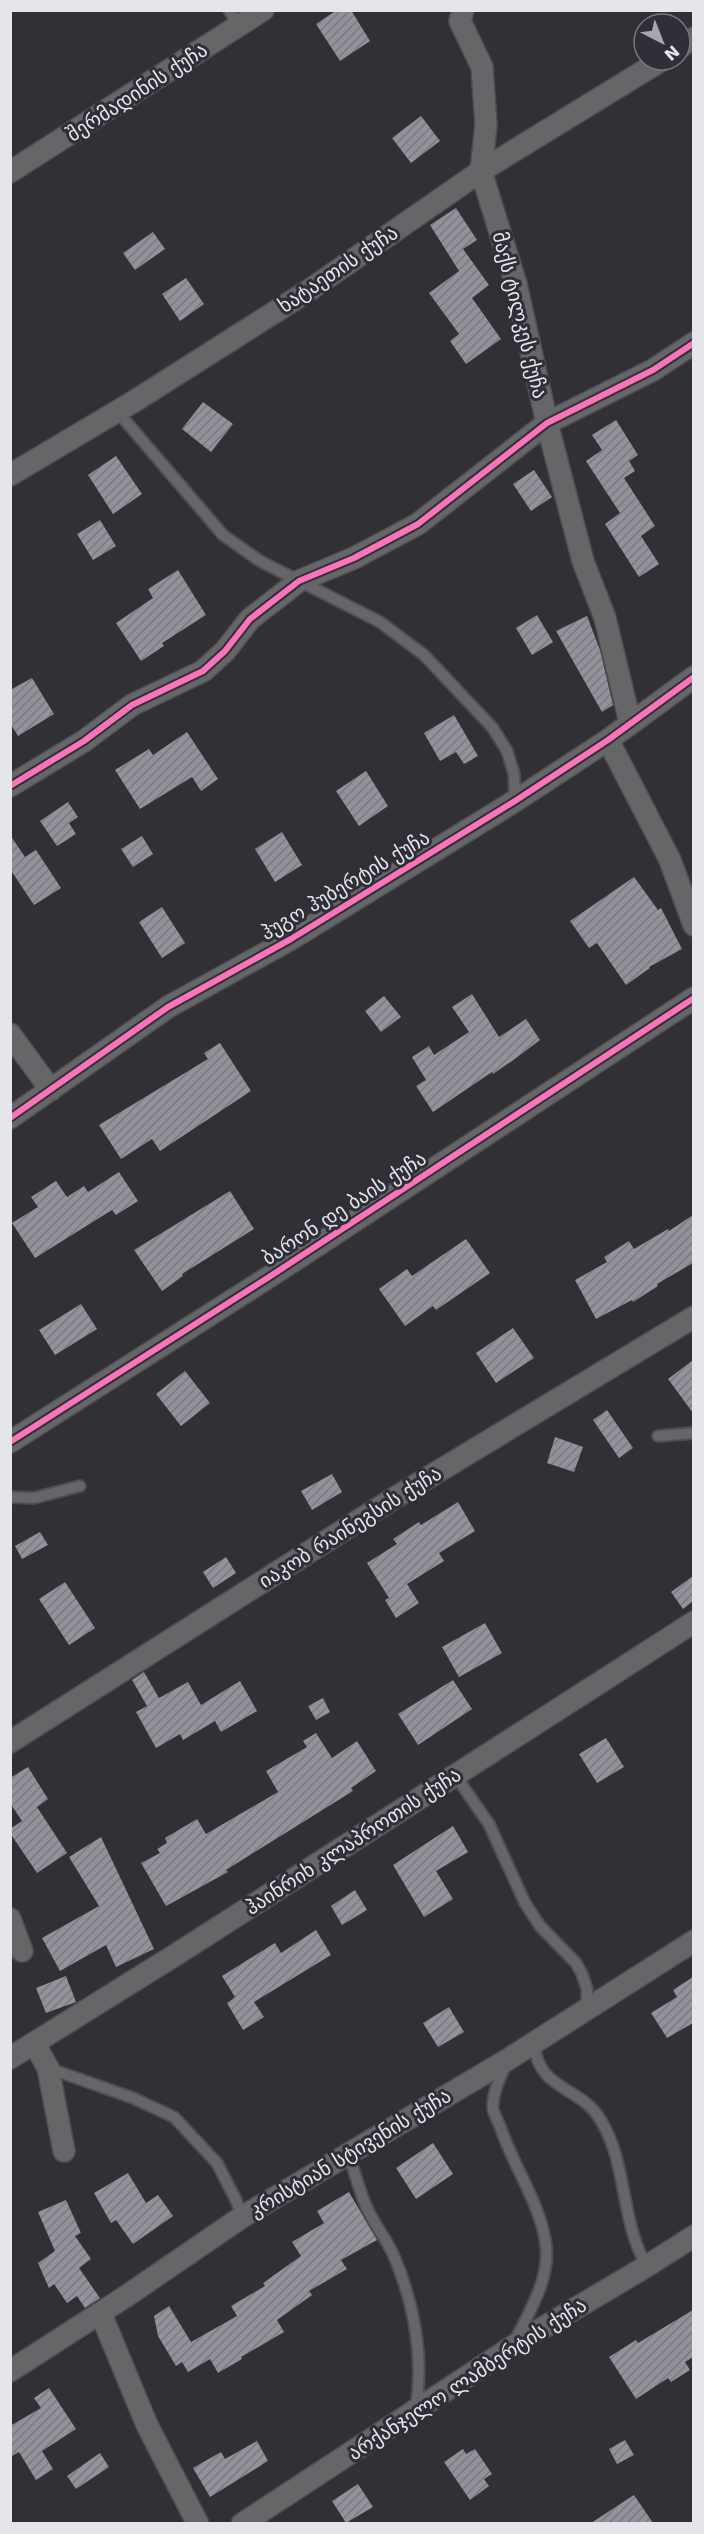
<svg xmlns="http://www.w3.org/2000/svg" width="704" height="2534" font-family="'DejaVu Sans','Noto Sans Georgian',sans-serif">
  <style>
    .building { fill: url(#building-hatch) }
    .lines { fill: none; stroke-linecap: round; stroke-linejoin: round }
    .service-casing { stroke: #4e4e52; stroke-width: 14 }
    .minor-casing { stroke: #4e4e52; stroke-width: 24 }
    .service { stroke: #666669; stroke-width: 10 }
    .minor { stroke: #666669; stroke-width: 21 }
    .cycleway-casing { stroke: #2e2f37; stroke-width: 10 }
    .cycleway { stroke: #fb73b8; stroke-width: 6 }
    .labels { text-anchor: middle; dominant-baseline: central; stroke-width: 6; stroke-linejoin: round; paint-order: stroke }
    .street-label { font-size: 20px; fill: #e5e6ec; stroke: #2e2f37 }
  </style>
  <defs>
    <pattern id="building-hatch" width="6" height="6" patternUnits="userSpaceOnUse" patternTransform="scale(1.5)"><rect width="6" height="6" fill="#91929a"/><path d="M-1 1l2-2M0 6l6-6M5 7l2-2" fill="none" stroke="#7a7b81"/></pattern>
  </defs>
  <rect width="100%" height="100%" fill="#303035"/>
  <path class="building" d="M337 10H351L370 41 340 61 316 24Z
    M421 116 440 141 411 163 392 138Z
    M456 208 477 240 463 249 489 285 472 298 501 339 466 364 450 341 459 334 429 293 459 271 430 225Z
    M153 232 165 249 135 270 123 253Z
    M186 278 204 304 180 321 162 294Z
    M203 402 233 424 211 452 182 429Z
    M616 420 638 455 629 461 635 471 624 478 655 526 641 536 659 564 639 577 605 524 620 513 586 461 602 450 592 435Z
    M116 456 142 494 113 514 88 475Z
    M534 470 552 497 531 511 513 484Z
    M100 520 116 546 93 560 77 534Z
    M178 570 206 615 162 643 164 646 141 661 116 623 153 598 148 589Z
    M537 615 553 642 532 655 516 628Z
    M587 616 600 650 613 705 602 712 556 631Z
    M32 678 54 714 18 736 10 723V690Z
    M454 715 478 756 464 764 456 752 440 761 424 733Z
    M187 732 218 779 201 791 192 777 140 809 115 770 149 749 153 755Z
    M366 771 388 806 359 826 336 791Z
    M68 802 78 817 69 823 76 834 57 846 40 821Z
    M282 832 302 865 275 882 255 849Z
    M10 835 25 857 36 850 61 888 34 905 10 869Z
    M142 836 153 854 133 867 121 849Z
    M634 877 658 910 661 908 682 949 649 967 650 968 626 985 597 943 589 948 570 921Z
    M162 907 185 943 162 958 139 922Z
    M472 994 499 1037 526 1019 540 1040 512 1061 493 1074 492 1072 433 1112 416 1086 426 1080 412 1057 429 1046 434 1055 469 1032 452 1007Z
    M384 996 401 1017 381 1032 365 1011Z
    M220 1043 251 1091 160 1151 152 1139 121 1159 99 1125 208 1059 204 1053Z
    M119 1172 138 1201 116 1215 112 1210 35 1258 12 1223 38 1207 31 1197 56 1181 67 1197 84 1186 88 1192Z
    M230 1191 254 1229 182 1274 183 1276 162 1291 134 1250Z
    M693 1215V1263L657 1284 658 1286 633 1302 632 1300 596 1319 575 1280 607 1262 604 1257 629 1241 634 1249 668 1229 669 1231Z
    M466 1239 490 1273 436 1310 433 1306 405 1326 379 1289 407 1269 412 1276Z
    M81 1304 97 1329 55 1355 39 1330Z
    M513 1328 534 1358 496 1383 476 1353Z
    M693 1360V1413L668 1379Z
    M185 1371 210 1403 181 1426 156 1394Z
    M607 1410 633 1448 619 1458 593 1420Z
    M555 1437 583 1447 574 1472 547 1463Z
    M332 1474 342 1492 312 1510 301 1491Z
    M458 1502 475 1531 439 1553 444 1561 407 1584 419 1603 396 1618 385 1600 389 1598 367 1563 397 1544 393 1539 419 1522 421 1525Z
    M40 1532 48 1545 22 1559 15 1546Z
    M226 1557 236 1573 213 1588 203 1572Z
    M693 1576V1601L683 1609 671 1592Z
    M65 1582 95 1628 69 1645 39 1599Z
    M485 1623 502 1653 459 1677 442 1647Z
    M144 1672 159 1698 188 1682 201 1705 240 1681 257 1711 221 1732 215 1721 183 1740 180 1734 156 1748 136 1712 147 1706 132 1680Z
    M453 1680 472 1709 418 1745 398 1714Z
    M323 1698 330 1712 316 1720 308 1706Z
    M316 1733 332 1758 357 1741 376 1771 351 1788 353 1791 226 1870 228 1872 166 1906 141 1863 160 1853 157 1849 167 1843 165 1838 197 1819 206 1834 278 1792 266 1771 307 1747 303 1741Z
    M606 1738 624 1767 597 1783 579 1754Z
    M28 1767 48 1799 37 1807 67 1853 37 1873 10 1833V1829L22 1821 10 1803V1778Z
    M453 1826 468 1852 436 1871 453 1899 424 1917 393 1865Z
    M101 1837 154 1949 116 1967 106 1945 60 1971 42 1938 99 1906 69 1857Z
    M355 1890 367 1910 342 1925 331 1906Z
    M316 1930 331 1955 254 2002 264 2017 243 2030 227 2003 235 1997 222 1976 275 1943 281 1953Z
    M66 1976 76 2002 46 2013 36 1988Z
    M693 1977V2023L667 2038 651 2013 677 1997 673 1990Z
    M449 2007 464 2032 438 2047 423 2023Z
    M433 2143 453 2174 416 2199 396 2168Z
    M128 2173 146 2203 158 2195 173 2216 133 2244 116 2220 111 2223 94 2193Z
    M349 2192 377 2240 341 2260 347 2269 309 2291 312 2295 277 2320 284 2332 241 2357 242 2359 218 2373 210 2359 188 2372 182 2362 176 2366 158 2336 154 2316 169 2306 191 2342 237 2316 231 2306 265 2286 263 2283 301 2256 292 2242 324 2223 317 2211Z
    M66 2200 81 2233 75 2236 91 2259 79 2268 100 2298 85 2308 77 2296 67 2303 54 2284 49 2288 38 2263 55 2251 38 2212Z
    M693 2310V2357L685 2362 690 2370 671 2382 668 2378 636 2399 609 2357 636 2340 638 2343Z
    M49 2388 76 2429 42 2451 53 2469 36 2480 19 2452 10 2457V2426L41 2408 34 2398Z
    M625 2440 634 2455 617 2464 609 2449Z
    M257 2441 268 2461 210 2497 193 2468 221 2452 225 2459Z
    M463 2449 466 2454 475 2449 492 2474 484 2479 489 2486 470 2500 444 2462Z
    M100 2453 109 2467 76 2489 67 2476Z
    M358 2484 373 2507 346 2523 332 2501Z
    M634 2495 653 2523H591Z"/>
  <g class="lines">
    <defs>
      <path id="service" d="M229 10 239 26
        M117 411 223 535 260 561 380 622 424 655 492 727 507 751 514 774 515 801
        M658 1436 694 1433
        M10 1497 34 1498 80 1486
        M455 1775 489 1824 525 1903 540 1926 576 1963 582 1974 587 1989V2008
        M534 2043C538 2091 579 2085 600 2119 628 2163 620 2222 647 2266
        M506 2063C501 2076 492 2093 493 2108 494 2115 499 2123 501 2129 514 2167 542 2207 546 2246 550 2279 529 2312 515 2341
        M48 2068 133 2098 174 2117 217 2163 236 2200 242 2217
        M348 2153C354 2170 359 2189 366 2206 373 2223 386 2238 393 2254 414 2302 424 2357 416 2408"/>
      <path id="minor" d="M463 10 460 21 482 67 486 125 481 171 516 284 547 423 583 561 605 618 630 722
        M680 47 694 38
        M10 172 263 10
        M10 475 133 402 308 291 481 171 662 60
        M608 740 670 860 694 925
        M10 786 84 741 132 705 203 671 225 651 250 619 299 581 354 558 418 524 547 423 653 370 694 343
        M10 1034 51 1090
        M10 1118 168 1007 291 939 515 801 608 740 694 677
        M10 1442 269 1277 694 998
        M10 1742 391 1500 694 1317
        M10 1919 22 1951
        M34 2043 48 2068 64 2151
        M10 2058 180 1952 694 1622
        M101 2314 147 2425 198 2524
        M10 2371 125 2297 242 2217 507 2060 694 1941
        M242 2524 529 2336 647 2266 694 2236"/>
    </defs>
    <use href="#service" class="service-casing"/>
    <use href="#minor" class="minor-casing"/>
    <use href="#service" class="service"/>
    <use href="#minor" class="minor"/>
    <defs>
      <path id="cycleway" d="M10 786 84 741 132 705 203 671 225 651 250 619 299 581 354 558 418 524 547 423 653 370 694 343
        M10 1118 168 1007 291 939 515 801 608 740 694 677
        M10 1442 269 1277 694 998"/>
    </defs>
    <use href="#cycleway" class="cycleway-casing"/>
    <use href="#cycleway" class="cycleway"/>
  </g>
  <g class="labels">
    <g class="street-label">
      <text transform="translate(137 92) rotate(-33)">შერმადინის ქუჩა</text>
      <text transform="translate(338 269) rotate(-34)">ხატაეთის ქუჩა</text>
      <text transform="translate(520 315) rotate(76)">მაქს ტილკეს ქუჩა</text>
      <text transform="translate(345 885) rotate(-31)">ჰუგო ჰუბერტის ქუჩა</text>
      <text transform="translate(344 1208) rotate(-33)">ბარონ დე ბაის ქუჩა</text>
      <text transform="translate(350 1527) rotate(-32)">იაკობ რაინეგსის ქუჩა</text>
      <text transform="translate(353 1841) rotate(-33)">ჰაინრიხ კლაპროთის ქუჩა</text>
      <text transform="translate(350 2153) rotate(-31)">კრისტიან სტივენის ქუჩა</text>
      <text transform="translate(467 2379) rotate(-33)">არქანჯელო ლამბერტის ქუჩა</text>
    </g>
  </g>
  <rect width="704" height="2534" fill="none" stroke="#e5e6ec" stroke-width="24"/>
  <g transform="translate(662 42) rotate(138)"><circle r="28" fill="#2e2f37" stroke="#77787f" stroke-width="1.5"/>
  <path d="M0-4.5L10 22L0 15L-10 22Z" fill="#a6a6ac"/>
  <text y="-9" font-size="16" font-weight="bold" text-anchor="middle" fill="#e5e6ec">N</text>
  </g>
</svg>
